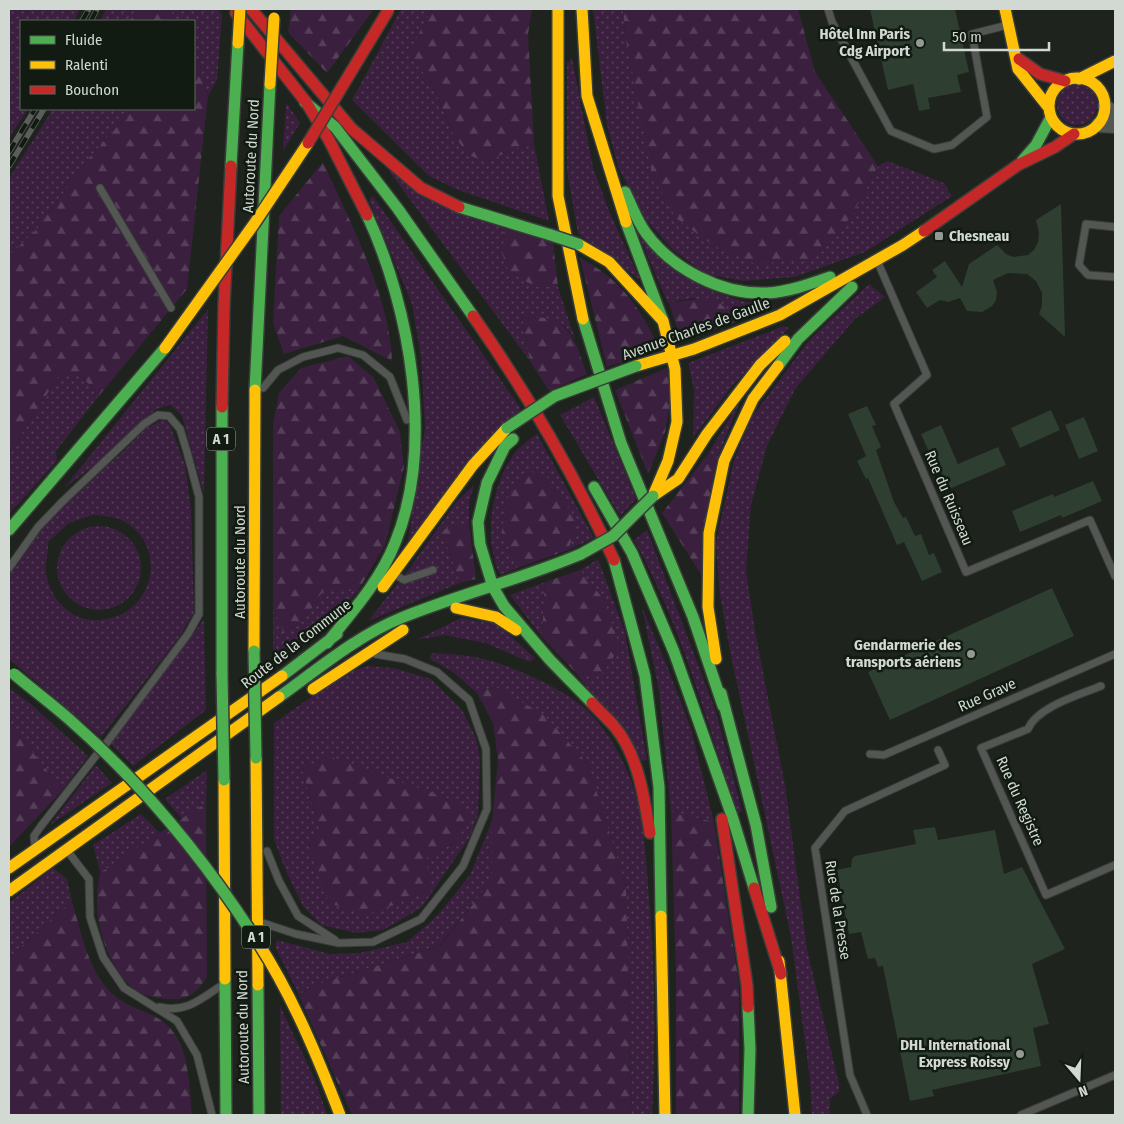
<svg xmlns="http://www.w3.org/2000/svg" width="1124" height="1124" font-family="'Fira Sans Condensed',sans-serif">
  <style>
    .grass { fill: url(#grass-dots); fill-rule: evenodd }
    .forest { fill: url(#forest-firs) }
    .building { fill: #2e3e30 }
    .lines { fill: none; stroke-linecap: round; stroke-linejoin: round }
    .lane-casing { stroke: #383d38; stroke-width: 9 }
    .street-casing { stroke: #383d38; stroke-width: 16 }
    .fast-casing { stroke: #383d38; stroke-width: 14 }
    .slow-casing { stroke: #383d38; stroke-width: 14 }
    .jam-casing { stroke: #383d38; stroke-width: 14 }
    .lane { stroke: #535653; stroke-width: 7 }
    .street { stroke: #535653; stroke-width: 14 }
    .fast { stroke: #4caf50; stroke-width: 11 }
    .slow { stroke: #ffc107; stroke-width: 11 }
    .jam { stroke: #c62828; stroke-width: 11 }
    .rail-casing { stroke: #5b5e5b; stroke-width: 5.5 }
    .rail { stroke: #121b12; stroke-width: 4; stroke-dasharray: 11; stroke-linecap: butt }
    .fast-bridge-casing { stroke: #383d38; stroke-width: 14; stroke-linecap: butt }
    .slow-bridge-casing { stroke: #383d38; stroke-width: 14; stroke-linecap: butt }
    .jam-bridge-casing { stroke: #383d38; stroke-width: 14; stroke-linecap: butt }
    .fast-bridge { stroke: #4caf50; stroke-width: 11 }
    .slow-bridge { stroke: #ffc107; stroke-width: 11 }
    .jam-bridge { stroke: #c62828; stroke-width: 11 }
    .poi-dot { fill: #939993; stroke: #121b12; stroke-width: 2 }
    .labels { text-anchor: middle; dominant-baseline: central; stroke-width: 5; stroke-linejoin: round; paint-order: stroke }
    .shield { fill: #121b12; stroke: #98a098; stroke-width: 1 }
    .shield-label { font-size: 14px; font-weight: bold; fill: #d2d9d2 }
    .poi-label { font-size: 15px; font-weight: bold; fill: #d2d9d2; stroke: #121b12; text-anchor: end }
    .street-label { font-size: 15px; fill: #d2d9d2; stroke: #121b12 }
  </style>
  <defs>
    <pattern id="grass-dots" width="8" height="8" patternUnits="userSpaceOnUse" patternTransform="scale(1.25)"><rect width="8" height="8" fill="#3a1f3e"/><path d="M2 2h.1M6 6h.1" fill="none" stroke="#563f59" stroke-width="1.8" stroke-linecap="round"/></pattern>
    <pattern id="forest-firs" width="22" height="20" patternUnits="userSpaceOnUse" patternTransform="scale(1.25)"><rect width="22" height="20" fill="#3a1f3e"/><path d="M5 1l3.5 6h-7zM16 11l3.5 6h-7z" fill="#563f59"/></pattern>
  </defs>
  <rect width="100%" height="100%" fill="#1e231d"/>
  <path class="grass" d="M9 9H80L74 21H21V109H28L9 138Z
    M106 9H136L130 21H100Z
    M173 9H218L222 15 217 80 208 96 199 61 194 60V21H167L171 17Z
    M401 9H432L409 54 432 84 452 132 487 162 513 149 534 144 549 221 458 190 429 176 352 100Z
    M593 9H623L625 35 851 217 878 166 888 161 944 183 952 196 865 252 795 277 743 281 706 274 673 250 647 221 618 167 607 125Z
    M572 58 593 167 609 211 640 280 578 234 567 170V62Z
    M1057 105a20 20 0 1 1 40 0a20 20 0 1 1-40 0Z
    M286 102 300 123 283 151Z
    M53 109H133L90 157 37 229 9 256V178Z
    M388 170 505 228 536 287H558L575 339 565 326 522 317 530 361Z
    M373 196 521 409 408 541 425 427 421 357 412 304 369 200Z
    M632 220 713 291 742 301 776 306 730 324 727 310 693 298 668 303Z
    M869 284 885 297 855 319 795 389 767 446 751 505 746 571 755 631 785 785 807 949 839 1084V1092L830 1099V1115H812L810 1079 791 937 729 646 719 588 716 542 734 460 752 417 810 339Z
    M208 309 204 494 182 416 171 405 156 409 108 455 64 488Z
    M784 326 789 328 732 386 693 438 694 390 688 363Z
    M80 373 98 397 56 451 57 461 9 514V453L60 374Z
    M594 397 636 499 620 516 560 415Z
    M741 399 717 459 708 454Z
    M164 419 170 425 185 465 191 510 194 613 178 639 101 737 9 659V574L43 527 76 492 125 450 146 428ZM93 515C101 516 109 516 116 518 171 538 157 616 100 620 90 621 80 619 71 613 57 603 48 589 46 572 45 562 49 552 48 542L69 523Z
    M537 434 594 538 568 550 502 530 517 568 500 575C483 539 491 486 514 454 520 446 529 440 537 434Z
    M474 485 469 504V525L449 527 442 531 460 583 368 621 409 569 457 501Z
    M57 568a42 42 0 1 1 84 0a42 42 0 1 1-84 0Z
    M647 530 716 712 742 811 737 814C708 724 680 622 634 540Z
    M598 559 625 632 647 760 642 761 577 674 603 673 605 601 580 570Z
    M545 582 542 637 510 595Z
    M323 591H358L317 635 273 665V607L284 632 303 621Z
    M642 607 667 666 691 729 714 822 671 812 659 691Z
    M461 618 497 624 535 658 530 662 485 643 445 635 416 640Z
    M204 619 206 710 133 766 111 744Z
    M432 653C444 654 457 654 469 656 504 661 567 689 591 714 611 735 626 765 635 792 644 822 646 854 648 885 655 962 656 1038 652 1115H632L626 886 588 764 496 687 477 693 452 671 429 659Z
    M367 666 394 668 431 679 462 710 476 738 480 759 478 815 470 837 422 907 404 918 383 930 356 933 321 925 303 906 285 869 274 839V723L344 674ZM302 769 456 842 426 858 321 833Z
    M9 688 31 704 88 756 63 790 9 723Z
    M96 765 112 783 50 825Z
    M207 770 206 803 182 819 165 799Z
    M141 814 160 833 110 867 100 872 93 845Z
    M492 821V880L439 946 312 986 299 995 275 947 277 940 330 954 360 953 407 942 438 915 470 875Z
    M53 868 67 879 72 901 9 958V903Z
    M280 1006 315 1080 327 1115H281Z"/>
  <path class="forest" d="M136 9H173L171 17 167 21H130Z
    M291 9H374L327 73 288 32Z
    M432 9H532L528 34 534 144 513 149 487 162 468 155 452 132 432 84 408 54Z
    M623 9H798L815 72 878 166 851 217 815 258 756 264 714 246 676 218 652 175 625 35Z
    M194 60 199 61 208 96 187 289 98 397 80 373 60 374 9 453V256L37 229 90 157 133 109H194Z
    M323 162C349 221 390 295 392 361L343 336 284 354 273 323 279 216Z
    M505 228 553 242 558 287H536L509 272 502 253Z
    M580 258C621 279 640 308 660 349L607 367Z
    M714 297 727 310 730 324 681 340 669 303Z
    M522 316C570 317 572 332 587 374L549 391 530 361Z
    M348 356 374 378 400 432 404 467 385 545 358 591H323L303 621 284 633 273 607V425L279 393 301 368Z
    M667 368 671 399 665 432 648 474 615 390Z
    M708 454 717 459 702 576 662 513Z
    M529 471 547 477 578 522 568 550 517 568 502 531 506 500Z
    M469 525 476 579 460 583 442 531 449 527Z
    M580 570 605 601 620 647 603 673 577 674 542 637 545 582Z
    M496 687 544 715 588 764 626 886 632 1115H352L299 996 312 986 440 946 492 880V821L498 760 493 723 477 693Z
    M9 723 63 790 9 847Z
    M327 756 464 804 469 818 456 842 426 858 432 891 366 915 329 903 307 840 321 832 302 769Z
    M206 803 207 977C197 993 187 1001 167 999 156 998 143 996 134 989 110 970 96 928 97 899 97 890 99 881 100 872L110 867 131 851Z
    M671 812 714 822 739 984V1115H676V975Z
    M72 901C82 935 88 973 116 997 131 1009 153 1012 167 1025 190 1046 189 1086 192 1115H9V958Z"/>
  <path class="building" d="M870 9H955L969 72 957 75 961 92 928 98 930 109 919 111 913 84 888 90Z
    M1061 204 1065 337 1039 314 1042 306V293L1036 281 1027 274 1008 273 993 280 997 292 996 300 992 306 982 312 967 311 960 298 948 302 940 300 927 308 916 292 937 277 932 270 945 261 962 287 969 264 997 245 1006 254 1013 257 1028 255 1034 250 1038 242 1039 233 1036 220Z
    M867 406 876 425 872 426 881 447 876 450 894 502 903 518 906 517 915 536 921 534 929 555 934 553 942 572 922 581 904 542 897 545 868 478 866 479 857 461 866 456 848 414Z
    M1051 410 1060 430 1020 448 1011 428Z
    M1084 417 1098 451 1079 459 1065 425Z
    M941 425 958 464 998 447 1006 465 949 489 939 467 936 468 921 434Z
    M1093 481 1102 501 1062 518 1061 515 1020 532 1012 511 1053 494 1054 497Z
    M1052 588 1074 636 890 720 868 672Z
    M935 827 938 840 995 830 1004 874 1022 867 1065 949 1032 964 1049 1024 1033 1028 1041 1066 932 1090 934 1096 910 1101 883 966 878 967 875 958 868 959 861 932 849 934 837 870 851 867 852 859 855 856 916 844 913 830Z"/>
  <g class="lines">
    <defs>
      <path id="lane" d="M828 9 832 22 891 131 934 149 952 145 987 117 972 34 1008 25
        M100 188 171 308
        M1115 227 1086 224 1079 265 1088 275 1115 277
        M879 265 927 375 894 404 966 572 1090 520 1115 576
        M263 388 278 370 303 357 338 348 363 355 390 377 407 420
        M9 568 38 527 62 502 144 424 158 415 169 416 180 429 187 452 199 497V614L188 634 105 745
        M394 574 404 580 433 570
        M1101 686C1079 695 1037 707 1028 729L981 748 1046 895 1115 865
        M870 754 884 755 1115 654
        M35 846 34 836 41 826 98 753
        M267 851 279 881 298 916 335 940
        M69 853 89 879 90 917 103 957 124 988 177 1021 197 1055 212 1115
        M263 923 296 934 339 943 373 942 421 919 463 866 487 809 486 749 469 700 437 672 405 659 375 654
        M159 1007C184 1013 199 1001 219 987
        M867 1115 850 1075 815 848 845 811 945 765 938 750
        M1021 1115 1115 1075"/>
      <path id="street" d="M1105 106 1115 115
        M1098 125 1115 126"/>
      <path id="fast" d="M305 102 335 127 398 209 473 316
        M1022 161 1036 145 1051 117
        M231 166 238 43
        M625 192C632 206 637 221 646 233 672 269 722 295 767 293 788 292 810 284 830 277
        M459 207 551 235
        M626 222 663 321
        M583 319 621 443 693 617 723 706
        M778 366 798 339 852 287
        M255 390 270 84
        M222 407V674
        M513 439 505 446 487 483 478 522 480 544 493 587 504 606 550 660 592 703
        M594 487 632 553 674 652 733 819 754 888
        M9 530 165 348
        M614 560 645 676 659 787 661 916
        M327 643C352 612 380 581 395 543 435 446 410 307 367 215
        M282 676 337 634
        M721 693 756 825 771 907
        M279 697C318 669 357 636 401 618 460 594 522 579 581 554
        M225 979 226 1115
        M258 985 259 1115
        M748 1115 750 1049 748 1007"/>
      <path id="slow" d="M558 9V196L583 319
        M582 9 587 96 626 222
        M1005 9 1018 69 1049 108
        M1049 106a28 28 0 1 1 56 0a28 28 0 1 1-56 0Z
        M1079 79 1115 61
        M578 244 609 262 663 321 675 369 677 422 668 461 653 496
        M636 366 694 349 780 315 903 245 924 231
        M653 496 678 479 707 434 760 365 785 341
        M383 587 473 465 507 428
        M456 608 496 617 516 630
        M254 651 255 390
        M716 659 708 607 709 533 724 461 753 399 778 366
        M313 689 403 630
        M256 758 258 985
        M224 780 225 979
        M9 868 282 676
        M9 891 279 697
        M661 916 665 1115
        M779 961 795 1115"/>
      <path id="jam" d="M251 9 352 129 421 188 459 207
        M236 13 306 102 329 140 367 215
        M1019 59 1040 74 1065 81
        M924 231 1018 165 1055 147 1074 134
        M473 316C529 396 573 472 614 560
        M222 407 224 306 231 166
        M592 703C599 711 607 718 614 726 638 754 644 797 650 833
        M722 819 747 985 748 1007
        M754 888 781 974"/>
    </defs>
    <use href="#lane" class="lane-casing"/>
    <use href="#street" class="street-casing"/>
    <use href="#fast" class="fast-casing"/>
    <use href="#slow" class="slow-casing"/>
    <use href="#jam" class="jam-casing"/>
    <use href="#lane" class="lane"/>
    <use href="#street" class="street"/>
    <use href="#fast" class="fast"/>
    <use href="#slow" class="slow"/>
    <use href="#jam" class="jam"/>
    <defs>
      <path id="rail" d="M82 21 89 9
        M91 21 97 9
        M9 152 35 109
        M9 166 44 109"/>
    </defs>
    <use href="#rail" class="rail-casing"/>
    <use href="#rail" class="rail"/>
    <defs>
      <path id="fast-bridge" d="M551 235 578 244
        M507 428 555 396 636 366
        M581 554 613 536 653 496
        M254 651 256 758
        M14 674C33 690 52 704 70 720 143 784 205 860 257 941
        M222 674 224 780"/>
      <path id="slow-bridge" d="M238 43 240 9
        M270 84 274 18
        M165 348 254 224 308 143
        M257 941C292 995 317 1055 340 1115"/>
      <path id="jam-bridge" d="M308 143 389 9"/>
    </defs>
    <use href="#fast-bridge" class="fast-bridge-casing"/>
    <use href="#slow-bridge" class="slow-bridge-casing"/>
    <use href="#jam-bridge" class="jam-bridge-casing"/>
    <use href="#fast-bridge" class="fast-bridge"/>
    <use href="#slow-bridge" class="slow-bridge"/>
    <use href="#jam-bridge" class="jam-bridge"/>
  </g>
  <g class="poi-dot">
    <circle cx="920" cy="43" r="5"/>
    <rect x="934" y="231" width="10" height="10" rx="2.5"/>
    <circle cx="971" cy="654" r="5"/>
    <circle cx="1020" cy="1054" r="5"/>
  </g>
  <g class="labels">
    <g class="shield">
      <rect x="207" y="427.5" width="28" height="23" rx="4"/>
      <rect x="242" y="925.5" width="28" height="23" rx="4"/>
    </g>
    <g class="shield-label">
      <text x="221" y="439">A 1</text>
      <text x="256" y="937">A 1</text>
    </g>
    <g class="poi-label">
      <text x="910" y="34">Hôtel Inn Paris<tspan x="910" dy="17">Cdg Airport</tspan></text>
      <text x="949" y="236" text-anchor="start">Chesneau</text>
      <text x="961" y="645">Gendarmerie des<tspan x="961" dy="17">transports aériens</tspan></text>
      <text x="1010" y="1045">DHL International<tspan x="1010" dy="17">Express Roissy</tspan></text>
    </g>
    <g class="street-label">
      <text transform="translate(251 156) rotate(-87)">Autoroute du Nord</text>
      <text transform="translate(696 329) rotate(-20)">Avenue Charles de Gaulle</text>
      <text transform="translate(949 498) rotate(67)">Rue du Ruisseau</text>
      <text transform="translate(240 562) rotate(-90)">Autoroute du Nord</text>
      <text transform="translate(296 644) rotate(-38)">Route de la Commune</text>
      <text transform="translate(987 695) rotate(-24)">Rue Grave</text>
      <text transform="translate(1020 801) rotate(66)">Rue du Registre</text>
      <text transform="translate(838 910) rotate(81)">Rue de la Presse</text>
      <text transform="translate(243 1027) rotate(-91)">Autoroute du Nord</text>
    </g>
  </g>
  <rect width="1124" height="1124" fill="none" stroke="#d2d9d2" stroke-width="20"/>
  <rect x="20" y="20" width="175" height="90" fill="#121b12" stroke="#5f675f"/>
  <rect x="30" y="36" width="25" height="8" fill="#4caf50" stroke="#5f675f"/>
  <text x="65" y="45" font-size="15" fill="#d2d9d2">Fluide</text>
  <rect x="30" y="61" width="25" height="8" fill="#ffc107" stroke="#5f675f"/>
  <text x="65" y="70" font-size="15" fill="#d2d9d2">Ralenti</text>
  <rect x="30" y="86" width="25" height="8" fill="#c62828" stroke="#5f675f"/>
  <text x="65" y="95" font-size="15" fill="#d2d9d2">Bouchon</text>
  <g transform="translate(1079 1079) rotate(161)" stroke="#121b12" stroke-width="4" paint-order="stroke">
  <path d="M0-4L9 19L0 12L-9 19Z" fill="#d2d9d2"/>
  <text y="-8" font-size="14" font-weight="bold" text-anchor="middle" fill="#d2d9d2">N</text>
  </g>
  <path d="M944 42v8h105v-8" fill="none" stroke="#d2d9d2" stroke-width="2.5"/>
  <text x="952" y="42" font-size="15" fill="#d2d9d2" stroke="#121b12" stroke-width="4" paint-order="stroke">50 m</text>
</svg>
